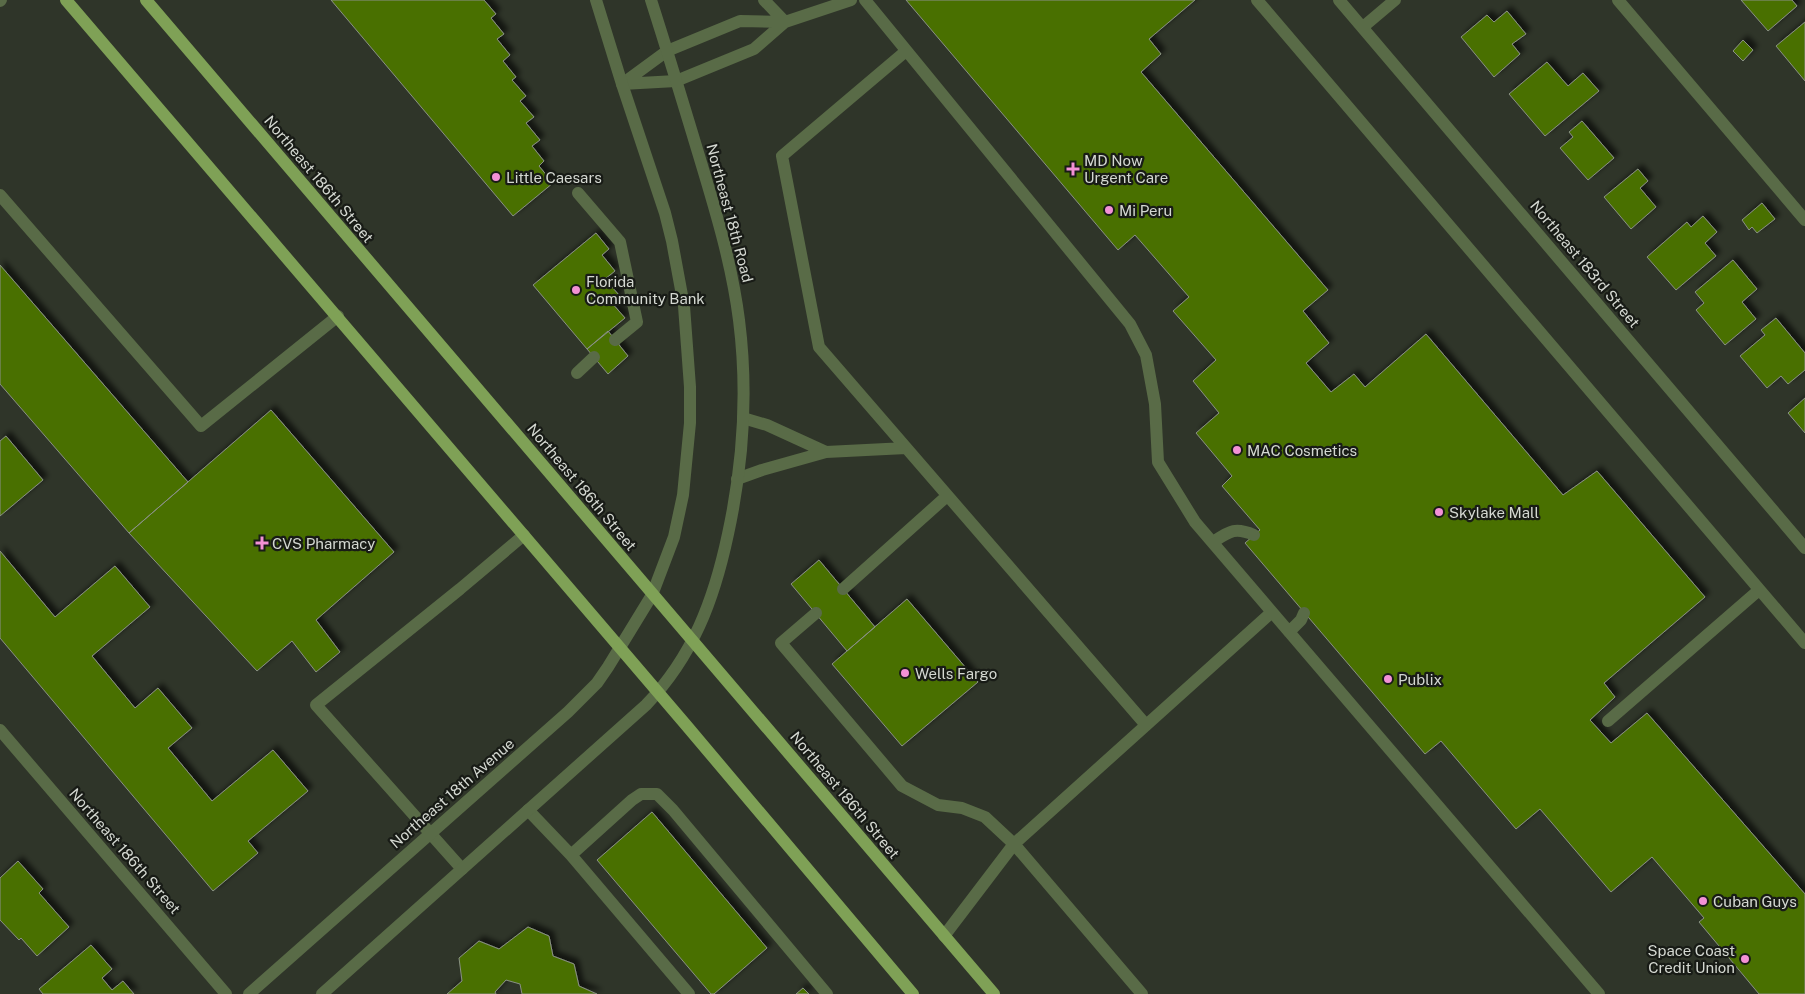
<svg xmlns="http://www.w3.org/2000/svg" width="1805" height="994" font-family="'Public Sans',sans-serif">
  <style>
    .building { fill: #4a6f06; stroke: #899183; filter: url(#shadow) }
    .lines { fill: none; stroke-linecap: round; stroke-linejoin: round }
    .service { stroke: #596b47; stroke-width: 12 }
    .minor { stroke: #596b47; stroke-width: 12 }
    .tertiary { stroke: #596b47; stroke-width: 12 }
    .primary { stroke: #7fa156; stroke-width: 12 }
    .poi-dot { fill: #f391d5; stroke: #181b16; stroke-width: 2 }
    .labels { text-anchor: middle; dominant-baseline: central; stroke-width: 4.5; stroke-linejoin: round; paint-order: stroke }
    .poi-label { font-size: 15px; fill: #d4d8d1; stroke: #181b16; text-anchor: start }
    .street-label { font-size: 15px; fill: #d4d8d1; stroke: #181b16 }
  </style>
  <defs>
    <filter id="shadow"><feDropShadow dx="4.5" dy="-4.5" stdDeviation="2.5" flood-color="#0009"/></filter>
  </defs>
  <rect width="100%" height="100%" fill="#2f3529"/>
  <path class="building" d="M331 0H484L496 14 491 18 504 34 497 39 510 55 503 61 516 77 512 80 526 96 520 101 534 117 526 123 540 140 532 146 544 161 539 166 553 183 513 216Z
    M906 0H1195L1149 39 1161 54 1141 72 1328 290 1303 311 1329 343 1306 363 1331 392 1354 374 1365 387 1426 334 1563 495 1597 471 1705 597 1604 683 1615 697 1590 720 1611 743 1647 713 1805 894V994H1759L1699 922 1704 918 1652 857 1611 892 1540 809 1516 829 1441 741 1425 754 1245 543 1260 530 1222 486 1232 476 1196 433 1219 413 1193 381 1216 360 1173 311 1189 297 1135 235 1118 250Z
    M1741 0H1792L1797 6 1768 31Z
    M1507 11 1526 34 1512 44 1520 54 1494 77 1461 37 1487 15 1494 22Z
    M1805 22V81L1776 46Z
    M1743 40 1753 50 1743 61 1733 51Z
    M1547 62 1568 86 1583 73 1599 91 1545 136 1509 94Z
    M1582 121 1614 158 1588 180 1560 148 1573 137 1569 132Z
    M1638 169 1648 181 1640 188 1656 207 1631 229 1604 197Z
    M1762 203 1775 219 1757 233 1752 227 1749 230 1742 220Z
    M1703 216 1717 232 1705 243 1716 256 1676 290 1647 257 1687 222 1691 227Z
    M596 233 609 249 602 255 615 271 605 279 619 295 611 302 625 318 587 349 533 285Z
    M1733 260 1757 289 1742 302 1756 319 1725 345 1696 310 1704 303 1695 292Z
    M0 265 188 482 129 533 0 384Z
    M1776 318 1805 353V370L1788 384 1781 376 1767 388 1740 356 1765 335 1761 330Z
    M608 331 628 356 608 374 587 349Z
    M1805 398V433L1788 413Z
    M271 410 394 552 316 620 340 652 316 672 292 641 257 671 129 533Z
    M6 436 43 480 0 516V441Z
    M0 551 55 617 115 566 150 607 92 656 135 708 158 688 192 728 168 748 212 801 273 750 308 791 248 841 258 853 213 891 0 638Z
    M819 560 875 627 847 651 791 584Z
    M907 599 978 682 902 746 832 664Z
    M652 812 767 948 714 994H711L597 860Z
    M18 861 43 889 39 893 69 927 37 956 21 938 19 940 0 920V878Z
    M528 927 549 936 553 956 574 964 579 986 597 994H522L520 984 506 980 495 992 496 994H447L462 981 459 958 479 941 499 949Z
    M91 945 112 969 102 978 112 990 123 981 134 994H43L39 989Z
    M803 988 809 994H796Z"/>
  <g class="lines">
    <path class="service" d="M764 0 785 22
      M865 0 1130 324 1146 355 1155 404 1158 462 1195 522 1599 994
      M1257 0 1805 643
      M1618 0 1805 220
      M906 51 782 156 819 347 1146 725
      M622 84 667 51 740 21 785 22 851 0
      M622 84 676 81 754 49 785 22
      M578 193 620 242 637 322 615 340
      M0 195 201 426 338 316
      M577 373 594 357
      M743 418 767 425 826 452
      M737 479 762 470 826 452 906 448
      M1213 542C1230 531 1235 527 1254 535
      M843 589 947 496
      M816 613 781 643 902 786 938 805 962 808 985 817 1014 844 1142 994
      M1289 632 1301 620 1304 613
      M1608 721 1759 590
      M528 810 571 855
      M462 869 316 705 460 589 524 535
      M944 936 1014 844 1272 612
      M689 994 571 855 632 800 641 794H657L673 810 827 994"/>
    <path class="minor" d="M1339 0 1805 548
      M0 1 1 0
      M1363 27 1395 0
      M0 730 226 994"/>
    <path class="tertiary" d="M249 994 568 712 597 683 608 667 652 595 674 537 683 495 690 423V387L684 306 672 241 665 213 622 84 596 0
      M322 994 646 705C693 656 714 600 728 534 743 465 748 391 739 320 732 265 716 212 700 159 684 106 668 53 651 0"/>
    <path class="primary" d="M66 0 686 725 913 994
      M146 0 994 994"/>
  </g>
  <g class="poi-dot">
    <path d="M1070.5 161.5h5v5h5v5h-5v5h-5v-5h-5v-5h5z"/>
    <circle cx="496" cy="177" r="5"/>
    <circle cx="1109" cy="210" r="5"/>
    <circle cx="576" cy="290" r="5"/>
    <circle cx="1237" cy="450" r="5"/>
    <circle cx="1439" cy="512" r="5"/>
    <path d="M259.5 535.5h5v5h5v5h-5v5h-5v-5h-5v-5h5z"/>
    <circle cx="905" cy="673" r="5"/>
    <circle cx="1388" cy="679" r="5"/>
    <circle cx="1703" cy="901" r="5"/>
    <circle cx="1745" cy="959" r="5"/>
  </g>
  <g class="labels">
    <g class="poi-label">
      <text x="1084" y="160">MD Now<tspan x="1084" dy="17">Urgent Care</tspan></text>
      <text x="506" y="177">Little Caesars</text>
      <text x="1119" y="210">Mi Peru</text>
      <text x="586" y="281">Florida<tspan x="586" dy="17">Community Bank</tspan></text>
      <text x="1247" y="450">MAC Cosmetics</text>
      <text x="1449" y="512">Skylake Mall</text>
      <text x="272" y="543">CVS Pharmacy</text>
      <text x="915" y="673">Wells Fargo</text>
      <text x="1398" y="679">Publix</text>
      <text x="1713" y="901">Cuban Guys</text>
      <text x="1735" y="950" text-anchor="end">Space Coast<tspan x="1735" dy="17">Credit Union</tspan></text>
    </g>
    <g class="street-label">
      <text transform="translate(319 179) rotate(50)">Northeast 186th Street</text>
      <text transform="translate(730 213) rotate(75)">Northeast 18th Road</text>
      <text transform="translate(1585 264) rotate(50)">Northeast 183rd Street</text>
      <text transform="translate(582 487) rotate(50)">Northeast 186th Street</text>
      <text transform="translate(452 793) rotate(-41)">Northeast 18th Avenue</text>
      <text transform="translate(845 795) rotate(50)">Northeast 186th Street</text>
      <text transform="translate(125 851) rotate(49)">Northeast 186th Street</text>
    </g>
  </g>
</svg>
